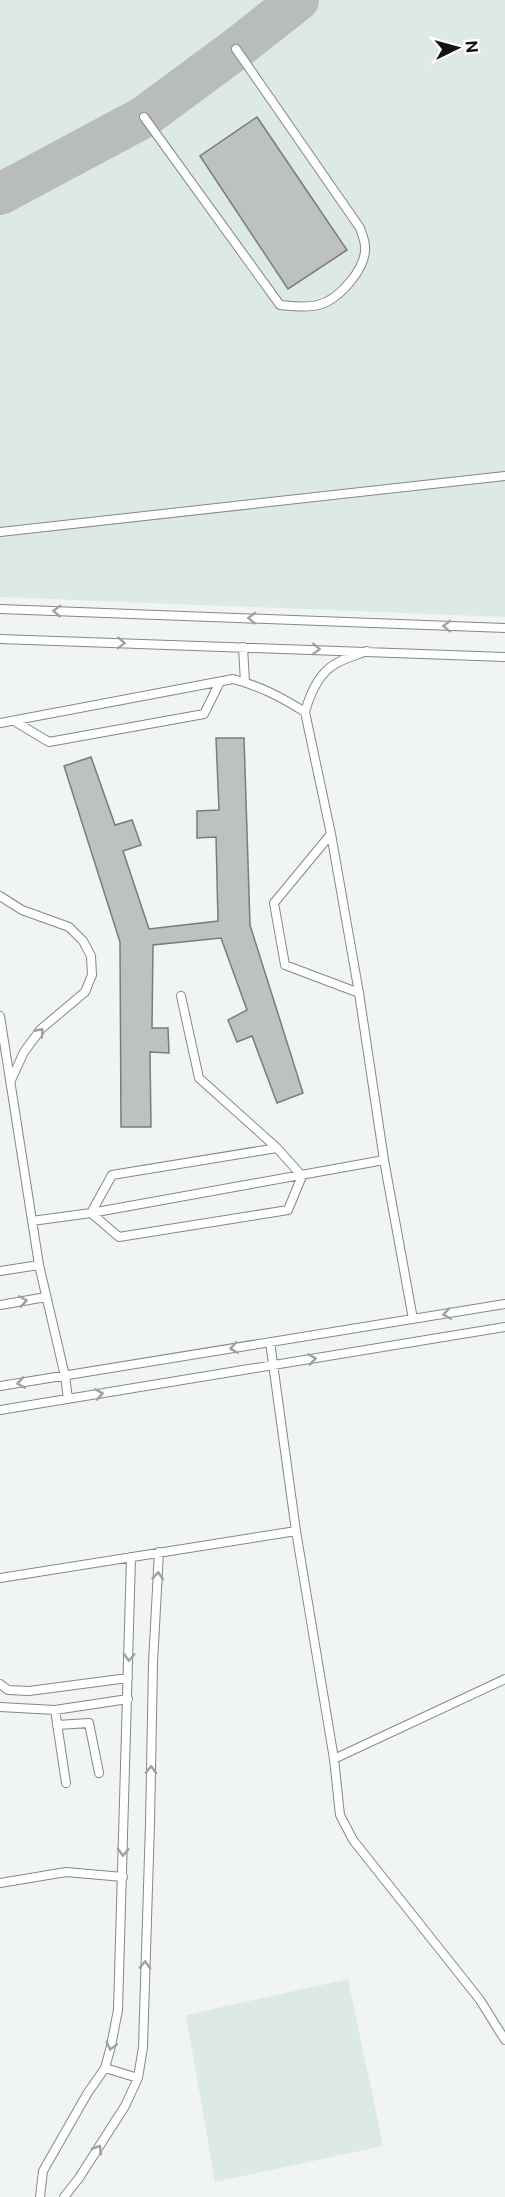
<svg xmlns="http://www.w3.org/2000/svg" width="505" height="2197" font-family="'Public Sans',sans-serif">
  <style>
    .built { fill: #dde9e3 }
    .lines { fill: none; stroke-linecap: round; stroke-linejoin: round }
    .taxiway { stroke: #b8bcba; stroke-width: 42 }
    .building { fill: #bdc1bf; stroke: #797c7a; stroke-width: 1.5 }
    .lane-casing { stroke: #848886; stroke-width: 10 }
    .lane { stroke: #fff; stroke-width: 8 }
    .oneway { stroke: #a0a0a0 }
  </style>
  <rect width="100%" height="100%" fill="#f1f5f2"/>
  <path class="built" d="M0 0H505V617L0 597Z
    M348 1979 383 2146 215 2182 186 2015Z"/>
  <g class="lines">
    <path class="taxiway" d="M0 194 144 117 236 49 298 0"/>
  </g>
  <path class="building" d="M257 117 347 250 288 289 200 156Z
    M216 738H244L250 925 303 1093 277 1103 252 1036 237 1042 228 1020 247 1010 221 938 153 945 152 1028H168L169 1053 150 1052 151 1127H121L120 942 64 766 91 757 115 825 132 820 141 845 123 851 149 929 218 921 216 837 197 838V811L219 810Z"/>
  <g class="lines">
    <defs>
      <path id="lane" d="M144 117 280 305C292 306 306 308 318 305 339 300 367 268 365 246 365 241 362 234 360 228L236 49
        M0 532 505 476
        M0 609 505 628
        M0 639 505 657
        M243 647 245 682
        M367 651C357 655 345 658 335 664 318 674 310 694 305 712L331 834 359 993 384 1160 413 1319
        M14 721 49 742 204 714 220 682
        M0 723 233 679C260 686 281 697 305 712
        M331 834 274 903 285 965 359 993
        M0 896 22 910 69 927 83 941 91 956 92 975 85 992 41 1029 24 1052 11 1080
        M181 996 199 1078 277 1148
        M0 1016 39 1265 65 1376 68 1399
        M277 1148 302 1176 288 1210 119 1237 91 1213 112 1175Z
        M32 1221 91 1213 384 1160
        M0 1271 39 1265
        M0 1305 46 1297
        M270 1342 296 1531 334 1759 340 1815 353 1840 480 2000 505 2040
        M0 1386 505 1304
        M0 1410 505 1327
        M0 1578 296 1531
        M0 1684 8 1690 29 1691 128 1678
        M0 1707 55 1710 128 1699
        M55 1710 66 1783
        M57 1725 89 1723 99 1773
        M334 1759 505 1679
        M0 1883 66 1872 123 1877
        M105 2068 138 2078
        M40 2197 43 2171 87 2094 105 2068 111 2046 118 2010 131 1557
        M64 2197 79 2178 125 2106 138 2078 143 2047 150 1824 153 1663 159 1552"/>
    </defs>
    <use href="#lane" class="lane-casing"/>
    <use href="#lane" class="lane"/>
  </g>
  <defs><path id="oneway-chevron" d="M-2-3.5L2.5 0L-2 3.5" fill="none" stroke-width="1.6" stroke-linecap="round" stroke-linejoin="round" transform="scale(1.5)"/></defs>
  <g class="oneway">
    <use href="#oneway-chevron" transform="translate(57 611) rotate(-178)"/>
    <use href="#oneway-chevron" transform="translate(252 618) rotate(-178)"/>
    <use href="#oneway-chevron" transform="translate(447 626) rotate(-178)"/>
    <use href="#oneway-chevron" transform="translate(121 643) rotate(2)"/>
    <use href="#oneway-chevron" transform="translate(316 649) rotate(2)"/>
    <use href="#oneway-chevron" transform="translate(40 1032) rotate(-48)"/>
    <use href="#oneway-chevron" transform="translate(23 1301) rotate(-9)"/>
    <use href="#oneway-chevron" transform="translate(447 1314) rotate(171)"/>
    <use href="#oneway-chevron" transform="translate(234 1348) rotate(171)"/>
    <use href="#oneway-chevron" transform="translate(312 1359) rotate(-9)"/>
    <use href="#oneway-chevron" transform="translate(21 1383) rotate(171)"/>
    <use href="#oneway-chevron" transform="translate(99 1394) rotate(-9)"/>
    <use href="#oneway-chevron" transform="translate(158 1576) rotate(-86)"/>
    <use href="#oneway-chevron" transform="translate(129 1657) rotate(92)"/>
    <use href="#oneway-chevron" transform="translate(151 1770) rotate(-89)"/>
    <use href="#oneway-chevron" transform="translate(123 1852) rotate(92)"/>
    <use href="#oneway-chevron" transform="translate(145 1965) rotate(-88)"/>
    <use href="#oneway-chevron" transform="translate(111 2046) rotate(104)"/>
    <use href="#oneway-chevron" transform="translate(98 2149) rotate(-58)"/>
  </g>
  <g transform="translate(457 48) rotate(85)" stroke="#ffffff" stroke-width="4.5" paint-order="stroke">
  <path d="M0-4.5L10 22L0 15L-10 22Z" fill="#111211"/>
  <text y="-9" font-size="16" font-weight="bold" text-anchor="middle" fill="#111211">N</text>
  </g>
</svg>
